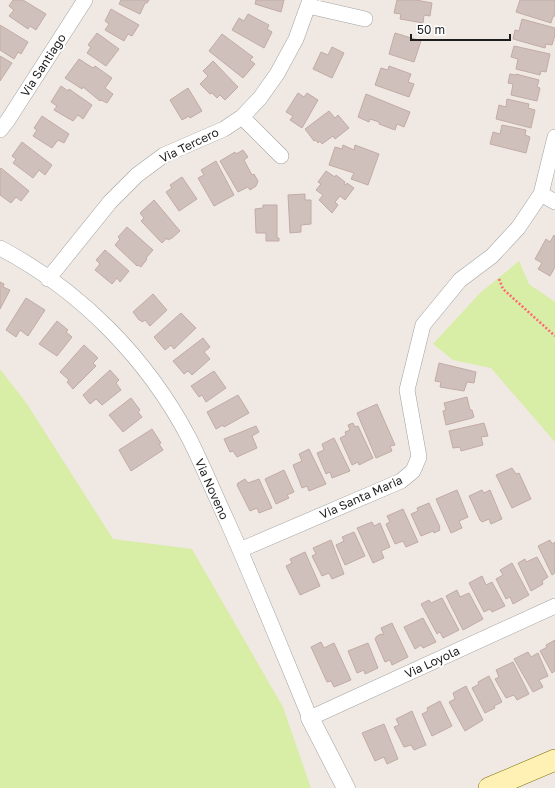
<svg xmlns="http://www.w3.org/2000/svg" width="555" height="788" font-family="'Golos Text',sans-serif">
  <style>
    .grass { fill: #d8eda5 }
    .building { fill: #d0c0bc; stroke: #c2aba4 }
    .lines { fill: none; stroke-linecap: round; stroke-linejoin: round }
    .minor-casing { stroke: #a2a2a2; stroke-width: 16 }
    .tertiary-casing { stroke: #a2a2a2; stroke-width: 19 }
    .secondary-casing { stroke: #7a6c00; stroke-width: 22 }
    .path { stroke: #ff6576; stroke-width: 2.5; stroke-dasharray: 2 2; stroke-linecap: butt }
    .minor { stroke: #fff; stroke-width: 15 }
    .tertiary { stroke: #fff; stroke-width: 18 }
    .secondary { stroke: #fef1b3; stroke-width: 21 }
    .labels { text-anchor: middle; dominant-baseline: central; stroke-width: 4; stroke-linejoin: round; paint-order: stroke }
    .street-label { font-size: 12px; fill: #1e1e1e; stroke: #fff }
  </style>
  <rect width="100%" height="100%" fill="#f0e9e3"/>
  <path class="grass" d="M519 261 529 284 555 302V442L491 368 453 360 433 344 480 293Z
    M0 369 27 404 113 539 192 549 283 707 311 788H0Z"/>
  <path class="building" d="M13 0H23L46 14 36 30 30 26 28 29 9 16 14 10 9 6Z
    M121 0H149L147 3H145L140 14 119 4Z
    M256 0H284L281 12 255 4Z
    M397 0H416L432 3 430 16 424 15 423 23 400 19 401 14 394 13Z
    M520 0H555V16H553L551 23 516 12Z
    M111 9 139 25 132 36 128 34 124 41 105 30 109 24 105 21Z
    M248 14 269 25 267 29 272 32 264 48 232 30 239 18 244 21Z
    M522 19 555 28V35L552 45 546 44 545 48 513 39 515 30 519 31Z
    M0 25 28 42 21 54 18 52 14 59 0 50Z
    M97 33 119 49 106 66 87 53 91 47 88 45Z
    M395 33 421 41 414 62 389 54Z
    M222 34 253 57 250 60 255 64 243 78 209 51Z
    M514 46 550 54 546 72 541 71 540 75 516 69 518 59 511 57Z
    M332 47 344 53 332 78 313 69 321 52 328 55Z
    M0 56 12 63 0 81Z
    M79 59 93 68 95 66 112 78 105 88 113 94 107 103 101 100 100 101 83 87 82 89 65 78Z
    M213 61 238 87 225 100 220 95 217 98 212 93 210 94 200 84 208 76 203 71Z
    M389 66 411 74 408 82 414 84 409 97 375 85 381 68 388 70Z
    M510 74 515 75 516 74 539 80 537 87 540 88 537 101 511 95 513 84 508 83Z
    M61 86 68 91 69 89 92 105 83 119 78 115 73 121 54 110 57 106 51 102Z
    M188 88 202 111 190 118 189 116 182 120 170 100Z
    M298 93 304 97 307 93 318 100 302 128 290 120 293 116 286 112Z
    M366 94 410 112 404 127 397 124 395 130 379 124V122L370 119 369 122 358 117Z
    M507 99 529 104 528 108 535 110 531 128 496 119 499 105 506 107Z
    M329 111 335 118 338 115 349 128 335 139 333 136 322 144 320 141 318 143 316 140 314 141 305 129Z
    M42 116 69 134 64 143 58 140 52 148 33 136 37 130 34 128Z
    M502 125 526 130 525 135 530 137 526 153 490 144 493 132 500 134Z
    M22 142 52 165 45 175 39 170 33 178 13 163 16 159 12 156Z
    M343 145 354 150 355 145 379 154 368 185 351 179 354 173 329 165 335 147 342 149Z
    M243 150 248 157 244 160 252 175 254 174 258 181 256 186 250 190 248 187 238 192 220 161 235 152 236 154Z
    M216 161 234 195 214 206 198 178 204 175 201 170Z
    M1 168 29 191 21 201 16 197 11 203 0 195V170Z
    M326 171 335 177 336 175 345 182 344 184 346 185 347 183 354 188 345 200 340 196 335 202 338 205 332 213 319 200 323 195 316 190 321 184 318 182Z
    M182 177 197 199 179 211 166 192 172 188 170 185Z
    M305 194V200H311V224L301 225V232L290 233 288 195Z
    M154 200 180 231 172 238 168 240 167 238 162 243 141 221 144 218 140 213Z
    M263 205H277V238H279V241H266V233H256L255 209 263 208Z
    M127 227 153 250 146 258 147 259 141 267 138 265 137 266 115 245 120 239 118 237Z
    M554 235 555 236V267L550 276 538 269 542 263 535 259 546 239 550 242Z
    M105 250 129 271 120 282 117 278 112 284 95 270 100 264 96 260Z
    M0 282 4 284 3 287 10 290 0 309Z
    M153 294 167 310 150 326 145 320 142 322 140 320H139L133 312Z
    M26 298 45 310 28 336 20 330 16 337 6 330Z
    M181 313 196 328 174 349 171 345 165 350 154 337Z
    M57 321 68 330 66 332 72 337 57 356 39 344Z
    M203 338 210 347 204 352 210 359 192 375 188 371 184 374 173 361Z
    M84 345 98 358 93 363 96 366 73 389 67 382 69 380 60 372Z
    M439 363 476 372 474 383 467 382 464 391 440 387 441 382 435 381Z
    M110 370 119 380 116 383 121 390 102 405 96 399 90 404 83 395Z
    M214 371 226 388 206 402 202 395 199 397 191 386Z
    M238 395 249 413 224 427 223 425 216 429 207 412Z
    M467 397 470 410H472L474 417 472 418 446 425 443 411 446 410 444 403Z
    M131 398 140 410 138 412 142 417 123 432 109 415Z
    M377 404 395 445 390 446 392 451 376 458 357 413Z
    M353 423 355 427 358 426 373 458 359 465 358 462 352 465 340 438 346 435 345 432 350 430 348 425Z
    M484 423 488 436 481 437 483 445 461 451 460 447 453 448 449 431Z
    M256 426 259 432 252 436 257 448 237 457 233 451 230 452 224 439Z
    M152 429 161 443 159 444 163 450 131 471 119 450Z
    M334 438 350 471 332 478 330 472 326 474 317 453 324 450 322 444Z
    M309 449 326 484 309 491 307 486 302 488 293 465 302 461 299 454Z
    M512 468 516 474 519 473 531 499 512 508 496 475Z
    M284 470 294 492 287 495 289 498 276 504 265 479Z
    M245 479 248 483 259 479 272 508 259 513 257 508 250 511 237 485 238 483Z
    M457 490 468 517 459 521 462 528 451 533 436 499Z
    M482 490 484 493 490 490 502 519 491 524 489 519 482 522 480 520 469 496Z
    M429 503 440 527 439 528 440 530 434 533 433 531 421 536 411 514 418 511 417 508Z
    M403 509 418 542 406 547 403 541 395 544 386 524 390 522 387 516Z
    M372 522 374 526 380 523 390 547 381 551 384 558 373 563 357 528Z
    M354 532 365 556 345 565 336 545 344 541 342 537Z
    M331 540 344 574 332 579 329 573 322 576 312 556 316 554 313 548Z
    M550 540 552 544 555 542V573L552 575 538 546Z
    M305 552 320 586 300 595 286 566 292 563 290 559Z
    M537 557 548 577 542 581 543 584 531 591 518 563 525 559 526 562Z
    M512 563 529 595 513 604 510 597 506 599 496 579 503 575 500 570Z
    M482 576 486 585 492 582 505 606 492 612 490 609 484 612 469 583Z
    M457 590 460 597 469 593 483 619 463 630 446 596Z
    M442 598 459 630 443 638 440 632 437 634 421 604 429 600 431 603Z
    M423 618 436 642 423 648 421 645 415 649 404 627Z
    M392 623 408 657 392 665 390 660 385 662 375 639 377 636 381 634 384 635 381 628Z
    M555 640V671L552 673 540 651 547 647 546 645Z
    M321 642 324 648 334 643 351 680 334 687 331 681 327 682 311 647Z
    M368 643 378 668 365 674 364 670 357 673 348 651Z
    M528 652 531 657 538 653 548 676 539 680 543 687 533 692 514 659Z
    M513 662 529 694 517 700 514 695 506 698 495 679 499 677 496 670Z
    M489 676 502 702 494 706 495 708 485 713 472 688 479 684 478 682Z
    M466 686 483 720 465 731 449 702 455 699 453 693Z
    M440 701 452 726 432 736 422 714 428 711 427 708Z
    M412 711 426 745 414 750 411 745 404 747 394 727 399 725 396 719Z
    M384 724 398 759 387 764 384 757 375 761 362 733Z"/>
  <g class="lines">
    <defs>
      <path id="minor" d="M308 6 365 19
        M242 117 281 156
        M0 130 8 120 85 0
        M541 194 555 202
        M0 248C80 290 147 358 189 438 203 466 215 495 228 523 257 588 283 653 310 718L555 606
        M48 279 110 202 137 175 164 155 224 129 242 117 260 98 277 74 296 39 310 0
        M240 550 401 481 413 471 419 457 407 390 423 325 460 280 492 256 518 228 541 194 555 137"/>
      <path id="tertiary" d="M310 718 346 788"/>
      <path id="secondary" d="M489 788 555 760"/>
    </defs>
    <use href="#minor" class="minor-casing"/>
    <use href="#tertiary" class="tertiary-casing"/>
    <use href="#secondary" class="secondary-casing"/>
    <path class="path" d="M499 279 503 289 555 336"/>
    <use href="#minor" class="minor"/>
    <use href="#tertiary" class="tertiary"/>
    <use href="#secondary" class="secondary"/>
  </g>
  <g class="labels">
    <g class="street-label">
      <text transform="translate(43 65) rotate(-57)">Via Santiago</text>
      <text transform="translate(189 145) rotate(-26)">Via Tercero</text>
      <text transform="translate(212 489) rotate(66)">Via Noveno</text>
      <text transform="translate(361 497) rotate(-24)">Via Santa Maria</text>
      <text transform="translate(432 662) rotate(-25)">Via Loyola</text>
    </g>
  </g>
  <path d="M411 34v6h99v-6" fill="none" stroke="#1e1e1e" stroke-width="2"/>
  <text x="417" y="34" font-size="12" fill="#1e1e1e" stroke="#ffffff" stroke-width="3" paint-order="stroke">50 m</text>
</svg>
